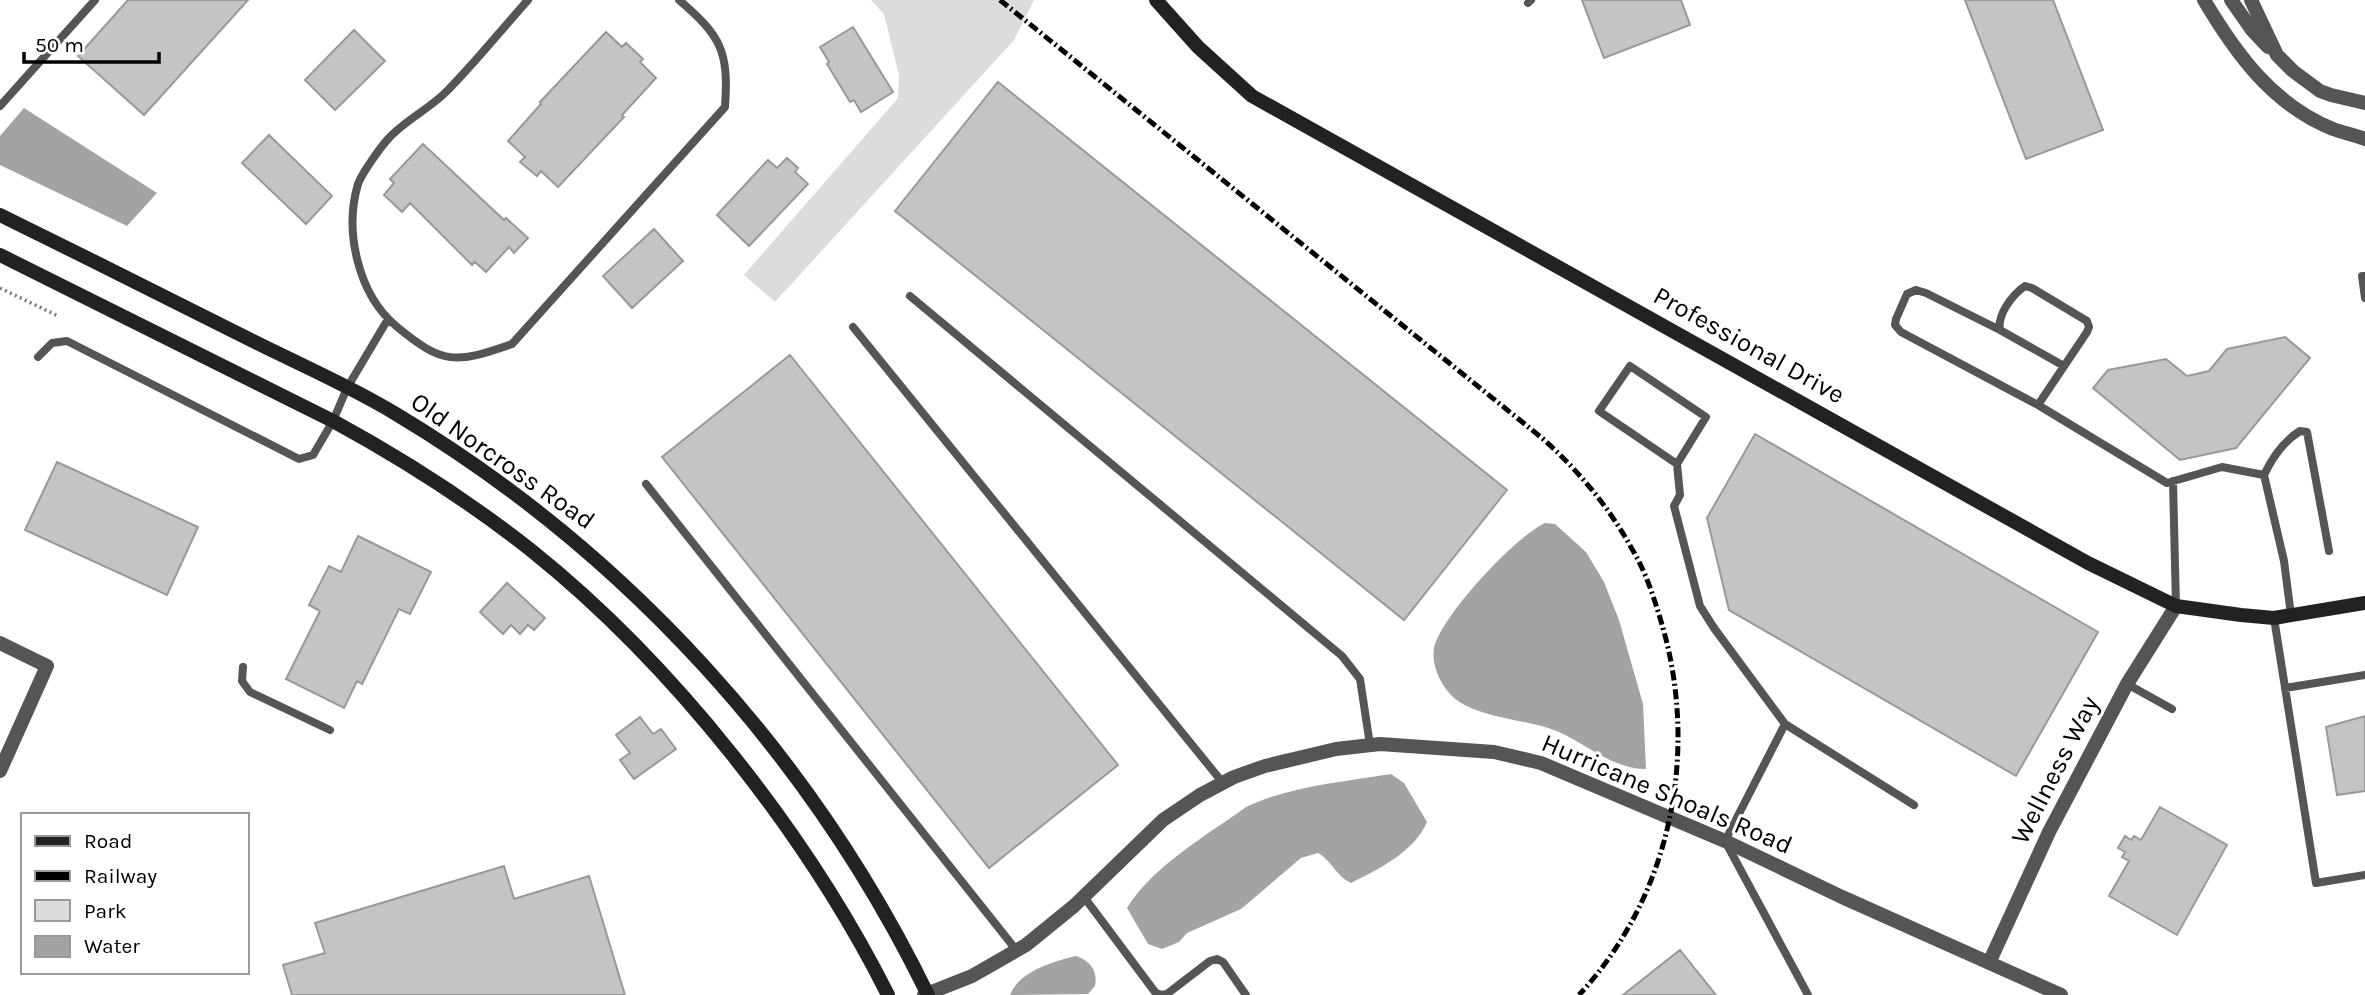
<svg xmlns="http://www.w3.org/2000/svg" width="2365" height="995" font-family="Karla,sans-serif">
  <style>
    .green { fill: #dcdcdc }
    .water { fill: #a3a3a3 }
    .building { fill: #c4c4c4; stroke: #999; stroke-width: 2 }
    .lines { fill: none; stroke-linecap: round; stroke-linejoin: round }
    .path { stroke: #777; stroke-width: 3.5; stroke-dasharray: 2 3.5; stroke-linecap: butt }
    .lane { stroke: #555; stroke-width: 8 }
    .street { stroke: #555; stroke-width: 14 }
    .secondary { stroke: #222; stroke-width: 14 }
    .rail { stroke: #000; stroke-width: 5; stroke-dasharray: 10 3.5 2 3.5; stroke-linecap: butt }
    .labels { text-anchor: middle; dominant-baseline: central; stroke-width: 6; stroke-linejoin: round; paint-order: stroke }
    .street-label { font-size: 26px; fill: #000; stroke: #fff }
  </style>
  <rect width="100%" height="100%" fill="#fff"/>
  <path class="green" d="M871 0H1034L1014 40 775 302 744 275 898 98 899 76 884 14Z"/>
  <path class="water" d="M24 108 157 193 127 226 0 165V136Z
    M1545 523 1555 524 1586 552 1604 582 1619 620 1643 704 1646 769C1615 770 1586 744 1559 732 1529 719 1478 719 1453 697 1441 686 1431 665 1434 649 1439 618 1516 536 1545 523Z
    M1391 774 1404 783 1427 822C1414 852 1379 869 1351 883 1336 876 1332 861 1318 853L1301 858 1241 909 1187 933 1179 942 1162 949 1148 944 1127 908C1153 866 1206 836 1246 807 1290 786 1343 782 1391 774Z
    M1076 956C1090 961 1098 970 1095 986L1088 994 1010 995C1018 972 1054 961 1076 956Z"/>
  <path class="building" d="M128 0H248L144 115 78 56Z
    M1582 0H1681L1690 25 1604 58Z
    M1965 0H2053L2103 130 2026 159Z
    M853 27 893 92 861 112 854 100 850 102 827 64 829 62 820 47Z
    M354 30 385 61 335 110 305 80Z
    M606 32 622 47 626 43 643 59 640 62 656 78 622 115 624 117 558 187 541 171 537 176 520 162 525 157 508 141 541 104 540 102Z
    M998 82 1507 490 1404 620 895 211Z
    M269 135 332 196 306 224 242 163Z
    M423 144 504 220 506 218 528 238 514 253 509 247 486 272 475 262 472 265 410 203 402 212 384 195 394 183 390 179Z
    M787 158 798 168 795 172 808 184 749 246 717 215 768 160 777 168Z
    M654 229 683 261 632 308 603 276Z
    M2285 337 2310 358 2236 448 2180 460 2093 388 2108 370 2166 359 2187 376 2209 371 2227 349Z
    M790 355 1118 765 989 868 662 457Z
    M1755 434 2098 632 2016 776 1729 610 1707 518Z
    M57 462 198 527 167 595 25 530Z
    M358 536 431 572 410 614 399 609 362 684 357 681 344 708 286 679 320 611 309 605 329 566 341 572Z
    M507 583 545 618 534 630 528 625 520 634 511 625 503 634 480 612Z
    M2365 716V791L2337 795 2326 727Z
    M640 717 653 734 661 729 676 749 634 779 620 760 630 753 616 735Z
    M2160 807 2227 845 2177 935 2109 896 2129 861 2122 857 2125 852 2118 848 2125 836 2131 840 2134 836 2141 840Z
    M504 866 514 899 589 876 625 995H292L283 965 325 953 315 923Z
    M1680 950 1716 995H1623Z"/>
  <g class="lines">
    <path class="path" d="M0 288 58 316"/>
    <path class="lane" d="M528 0C501 30 475 63 446 92 429 109 404 121 388 139 380 148 362 173 358 184 344 231 358 294 396 326 443 365 455 364 512 344L725 107C729 51 721 36 679 0
      M1528 3 1531 0
      M0 106 95 0
      M2365 276H2362L2365 298
      M910 296 1342 656 1360 679 1370 745
      M853 327 1223 783
      M2000 330 1926 293 1916 290 1907 294 1896 319 1895 325 1901 332 2038 405 2167 483 2222 467 2264 475 2284 561 2291 615
      M38 357 52 343 67 341 299 459 313 455 333 421 347 388 388 319
      M2038 405 2087 332 2089 327 2087 321 2032 288 2025 286C2012 295 1997 315 2000 330L2064 366
      M1677 464 1706 417 1630 366 1599 411 1677 464 1680 495 1674 506 1700 606 1714 628 1785 724
      M2264 475C2272 458 2284 441 2300 431L2307 432 2329 551
      M2173 481 2176 606
      M646 484 1017 951
      M2274 618 2316 883 2365 875
      M243 667 242 681 250 692 330 730
      M2127 684 2172 709
      M2285 688 2365 675
      M1084 897 1155 992 1161 995 1167 994 1210 961 1217 959 1223 962 1246 995
      M1808 995 1725 841 1785 724 1914 805"/>
    <path class="street" d="M2204 0C2236 54 2273 105 2333 129 2344 133 2355 135 2365 139
      M2231 0 2252 30 2268 47
      M2251 0 2277 55 2293 71 2320 91 2331 95 2365 103
      M0 643 47 666 0 771
      M1989 963 2049 832 2127 684 2176 606
      M924 995 972 976 1026 945 1074 906 1163 820 1200 795 1234 777 1265 766 1336 749 1380 744 1494 752 1541 763 1725 841 1842 897 2061 995"/>
    <path class="secondary" d="M1156 0 1198 47 1252 96 2088 563 2176 606 2241 615 2274 618 2365 603
      M0 215C86 257 171 300 257 343 303 366 352 387 396 414 625 551 811 755 928 995
      M0 255 333 421C403 459 470 502 532 551 673 664 807 834 888 995"/>
    <path class="rail" d="M1000 0 1542 438C1578 470 1609 507 1632 549 1647 574 1655 601 1663 628 1699 756 1670 897 1579 995"/>
  </g>
  <g class="labels">
    <g class="street-label">
      <text transform="translate(1749 345) rotate(29)">Professional Drive</text>
      <text transform="translate(503 461) rotate(35)">Old Norcross Road</text>
      <text transform="translate(2055 770) rotate(-63)">Wellness Way</text>
      <text transform="translate(1667 794) rotate(23)">Hurricane Shoals Road</text>
    </g>
  </g>
  <rect x="21" y="813" width="228" height="161" fill="#ffffff" stroke="#999999" stroke-width="2"/>
  <rect x="35" y="836" width="35" height="10" fill="#222222" stroke="#999999" stroke-width="2"/>
  <text x="84" y="848" font-size="21" fill="#000000">Road</text>
  <rect x="35" y="871" width="35" height="10" fill="#000000" stroke="#999999" stroke-width="2"/>
  <text x="84" y="883" font-size="21" fill="#000000">Railway</text>
  <rect x="35" y="900" width="35" height="21" fill="#dcdcdc" stroke="#999999" stroke-width="2"/>
  <text x="84" y="918" font-size="21" fill="#000000">Park</text>
  <rect x="35" y="936" width="35" height="21" fill="#a3a3a3" stroke="#999999" stroke-width="2"/>
  <text x="84" y="953" font-size="21" fill="#000000">Water</text>
  <path d="M24 52v10h135v-10" fill="none" stroke="#000000" stroke-width="3.5"/>
  <text x="35" y="52" font-size="21" fill="#000000" stroke="#ffffff" stroke-width="5" paint-order="stroke">50 m</text>
</svg>
